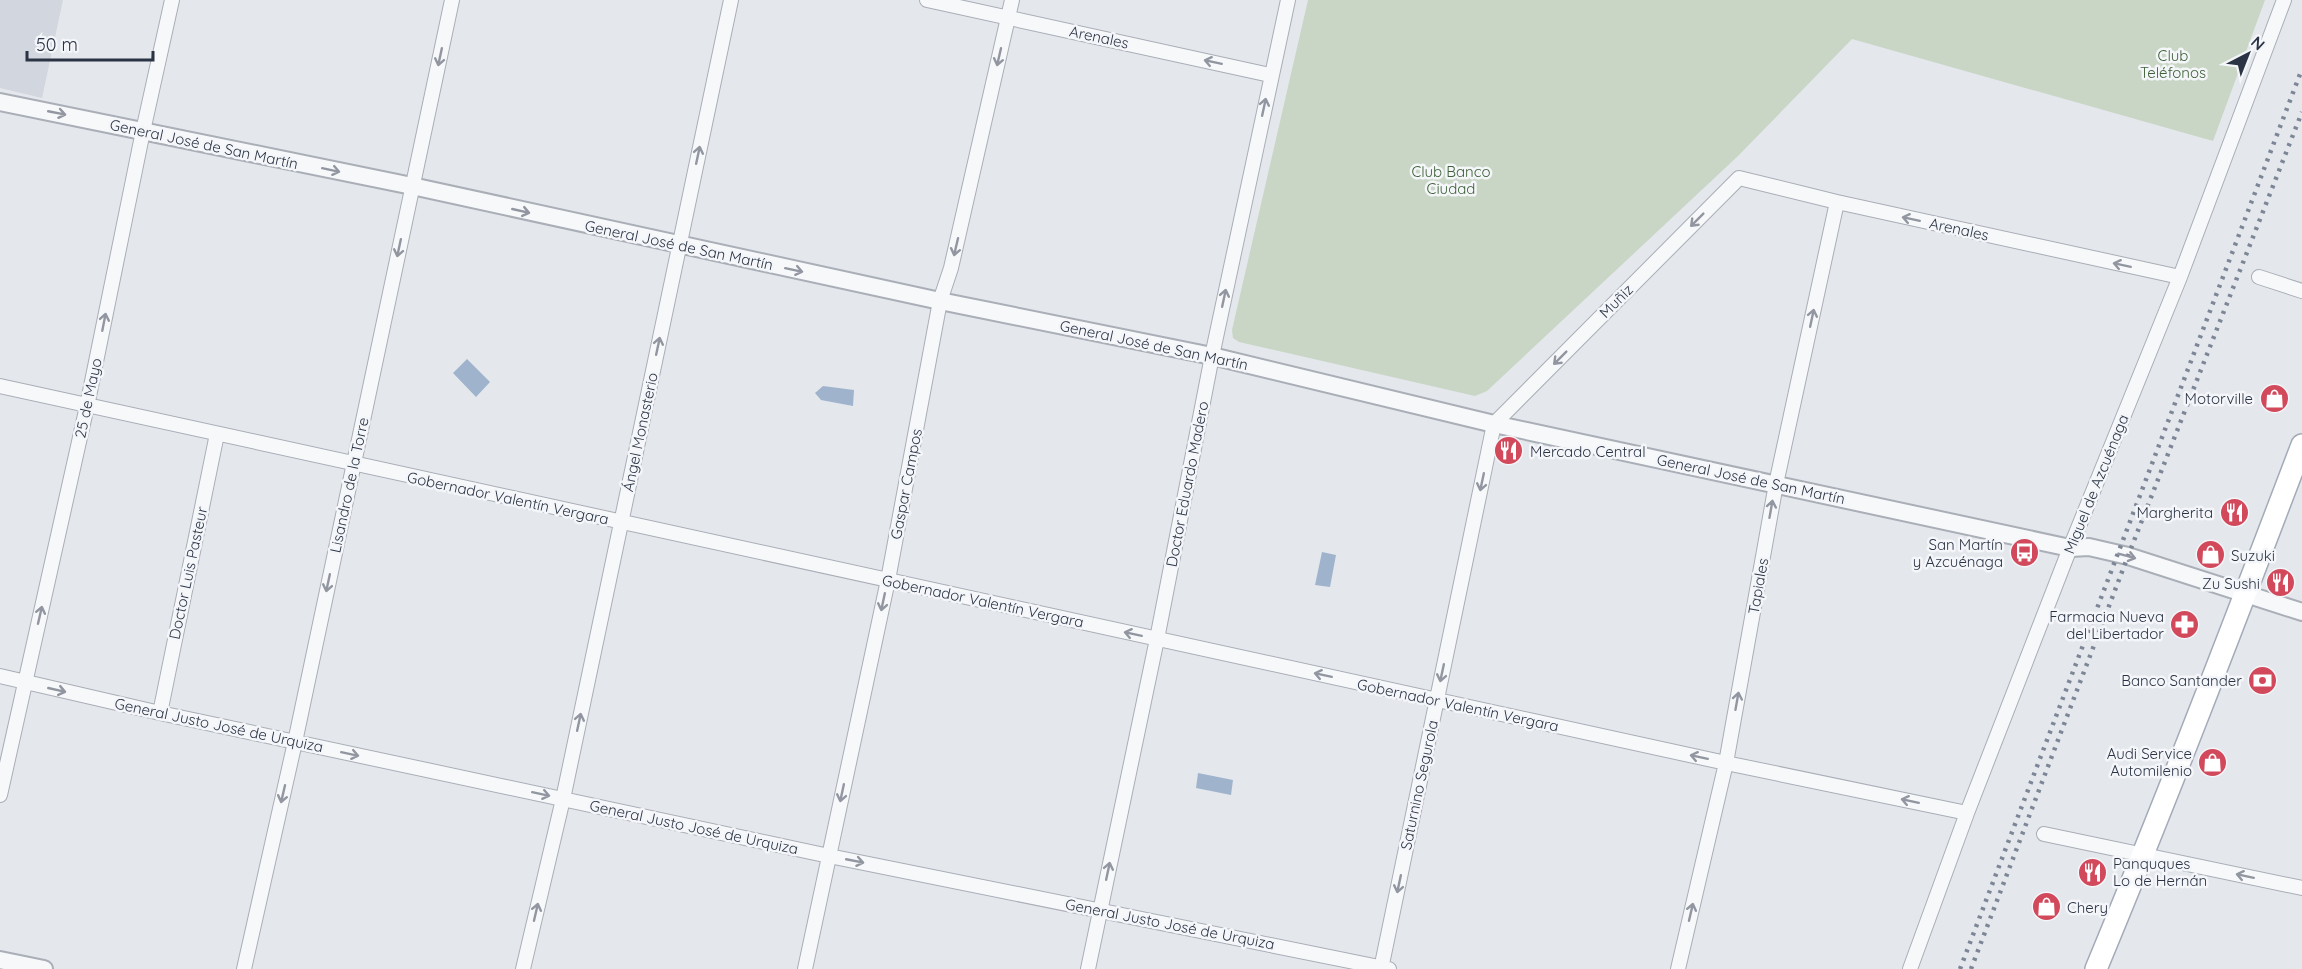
<svg xmlns="http://www.w3.org/2000/svg" width="2302" height="969" font-family="Quicksand,sans-serif">
  <style>
    .built { fill: #d2d6de }
    .green { fill: #c9d6c5 }
    .water { fill: #9fb4cc }
    .lines { fill: none; stroke-linecap: round; stroke-linejoin: round }
    .minor-casing { stroke: #a9aeb7; stroke-width: 16 }
    .tertiary-casing { stroke: #a9aeb7; stroke-width: 20 }
    .primary-casing { stroke: #a3abb8; stroke-width: 24 }
    .minor { stroke: #f7f8fa; stroke-width: 14 }
    .tertiary { stroke: #f7f8fa; stroke-width: 16 }
    .primary { stroke: #fff; stroke-width: 21 }
    .rail { stroke: #7d8696; stroke-width: 4.5; stroke-dasharray: 3 6; stroke-linecap: butt }
    .oneway { stroke: #9196a0 }
    .labels { text-anchor: middle; dominant-baseline: central; stroke-width: 5; stroke-linejoin: round; paint-order: stroke }
    .street-label { font-size: 15px; fill: #2b3445; stroke: #f4f6f9 }
    .park-label { font-size: 15px; fill: #3f6138; stroke: #f4f6f9 }
    .poi-label { font-size: 15px; fill: #2b3445; stroke: #f4f6f9; text-anchor: end }
  </style>
  <rect width="100%" height="100%" fill="#e4e7ec"/>
  <path class="built" d="M0 0H63L42 98 0 88Z"/>
  <path class="green" d="M1308 0H2265L2213 141 1852 39 1738 156 1487 391 1475 396 1239 342 1233 338 1232 330Z"/>
  <path class="water" d="M467 359 490 382 476 397 453 373Z
    M823 386 854 390 853 406 821 400 815 393Z
    M1322 552 1336 555 1330 587 1315 585Z
    M1198 773 1233 780 1231 795 1196 788Z"/>
  <g class="lines">
    <defs>
      <path id="minor" d="M927 0 1270 75
        M2259 277 2302 291
        M0 386 1726 763 1967 813
        M0 676 160 713 829 856 1389 969
        M160 713 217 434
        M0 795 87 406 143 131 172 0
        M2044 834 2302 888
        M244 969 295 742 452 0
        M523 969 563 799 731 0
        M805 969 888 580 940 301 951 268 1012 0
        M1088 969 1157 639 1212 356 1288 0
        M1381 969 1494 424 1739 178 1837 202 2180 277
        M1678 969 1726 763 1776 484 1837 202
        M1910 969 1967 813 2070 548 2180 277 2284 0"/>
      <path id="tertiary" d="M0 102 412 186 940 301 1212 356 1494 424 2070 548 2089 547 2128 556 2302 612
        M0 960 44 969"/>
      <path id="primary" d="M2096 969C2168 796 2235 621 2302 445"/>
    </defs>
    <use href="#minor" class="minor-casing"/>
    <use href="#tertiary" class="tertiary-casing"/>
    <use href="#primary" class="primary-casing"/>
    <use href="#minor" class="minor"/>
    <use href="#tertiary" class="tertiary"/>
    <use href="#primary" class="primary"/>
    <path class="rail" d="M1960 969 2302 69
      M1971 969 2128 556 2302 112"/>
  </g>
  <defs><path id="oneway-shaft" d="M-6 0H5M1.5-3L5.5 0L1.5 3" fill="none" stroke-width="1.6" stroke-linecap="round" stroke-linejoin="round" transform="scale(1.5)"/></defs>
  <g class="oneway">
    <use href="#oneway-shaft" transform="translate(440 57) rotate(102)"/>
    <use href="#oneway-shaft" transform="translate(999 57) rotate(103)"/>
    <use href="#oneway-shaft" transform="translate(1213 62) rotate(-168)"/>
    <use href="#oneway-shaft" transform="translate(1264 107) rotate(-78)"/>
    <use href="#oneway-shaft" transform="translate(57 113) rotate(11)"/>
    <use href="#oneway-shaft" transform="translate(698 155) rotate(-78)"/>
    <use href="#oneway-shaft" transform="translate(331 170) rotate(12)"/>
    <use href="#oneway-shaft" transform="translate(521 211) rotate(13)"/>
    <use href="#oneway-shaft" transform="translate(1911 219) rotate(-168)"/>
    <use href="#oneway-shaft" transform="translate(1697 220) rotate(135)"/>
    <use href="#oneway-shaft" transform="translate(956 247) rotate(103)"/>
    <use href="#oneway-shaft" transform="translate(399 248) rotate(102)"/>
    <use href="#oneway-shaft" transform="translate(2122 265) rotate(-168)"/>
    <use href="#oneway-shaft" transform="translate(794 270) rotate(12)"/>
    <use href="#oneway-shaft" transform="translate(1224 298) rotate(-78)"/>
    <use href="#oneway-shaft" transform="translate(1812 318) rotate(-78)"/>
    <use href="#oneway-shaft" transform="translate(104 322) rotate(-79)"/>
    <use href="#oneway-shaft" transform="translate(658 346) rotate(-78)"/>
    <use href="#oneway-shaft" transform="translate(1560 358) rotate(135)"/>
    <use href="#oneway-shaft" transform="translate(1482 482) rotate(102)"/>
    <use href="#oneway-shaft" transform="translate(1771 509) rotate(-80)"/>
    <use href="#oneway-shaft" transform="translate(2127 556) rotate(15)"/>
    <use href="#oneway-shaft" transform="translate(328 583) rotate(102)"/>
    <use href="#oneway-shaft" transform="translate(883 602) rotate(102)"/>
    <use href="#oneway-shaft" transform="translate(40 615) rotate(-77)"/>
    <use href="#oneway-shaft" transform="translate(1133 634) rotate(-168)"/>
    <use href="#oneway-shaft" transform="translate(1442 673) rotate(102)"/>
    <use href="#oneway-shaft" transform="translate(1323 675) rotate(-168)"/>
    <use href="#oneway-shaft" transform="translate(57 690) rotate(13)"/>
    <use href="#oneway-shaft" transform="translate(1737 701) rotate(-80)"/>
    <use href="#oneway-shaft" transform="translate(579 722) rotate(-78)"/>
    <use href="#oneway-shaft" transform="translate(350 754) rotate(12)"/>
    <use href="#oneway-shaft" transform="translate(1699 757) rotate(-168)"/>
    <use href="#oneway-shaft" transform="translate(842 793) rotate(102)"/>
    <use href="#oneway-shaft" transform="translate(283 794) rotate(103)"/>
    <use href="#oneway-shaft" transform="translate(541 794) rotate(12)"/>
    <use href="#oneway-shaft" transform="translate(1910 801) rotate(-168)"/>
    <use href="#oneway-shaft" transform="translate(855 861) rotate(11)"/>
    <use href="#oneway-shaft" transform="translate(1108 871) rotate(-78)"/>
    <use href="#oneway-shaft" transform="translate(2245 876) rotate(-168)"/>
    <use href="#oneway-shaft" transform="translate(1399 884) rotate(102)"/>
    <use href="#oneway-shaft" transform="translate(536 912) rotate(-77)"/>
    <use href="#oneway-shaft" transform="translate(1691 912) rotate(-77)"/>
  </g>
  <defs>
    <symbol id="shop-disc" viewBox="-11 -11 22 22"><circle r="9.5" fill="#d1495b" stroke="#f4f6f9"/><path d="M-5-2.5h2.3a2.7 3.5 0 0 1 5.4 0H5L5.5 6h-11ZM-1.5-2.5h3a1.5 2.3 0 0 0-3 0Z" fill="#fff"/></symbol>
    <symbol id="restaurant-disc" viewBox="-11 -11 22 22"><circle r="9.5" fill="#d1495b" stroke="#f4f6f9"/><path d="M-5-6h1v4h1v-4h1v4h1v-4h1v5L-1.5 .5V6h-2V.5L-5-1ZM5-6V6H3V1.5H1.5Q1.5-4 5-6Z" fill="#fff"/></symbol>
    <symbol id="bus-disc" viewBox="-11 -11 22 22"><circle r="9.5" fill="#d1495b" stroke="#f4f6f9"/><path d="M-5-6H5V4H4V6H2V4H-2V6H-4V4H-5ZM-3.5-4V0h7V-4ZM-3.5 1.2v1.5H-2V1.2ZM2 1.2v1.5H3.5V1.2Z" fill="#fff"/></symbol>
    <symbol id="pharmacy-disc" viewBox="-11 -11 22 22"><circle r="9.5" fill="#d1495b" stroke="#f4f6f9"/><path d="M-2-6h4v4h4v4h-4v4h-4v-4h-4v-4h4Z" fill="#fff"/></symbol>
    <symbol id="bank-disc" viewBox="-11 -11 22 22"><circle r="9.5" fill="#d1495b" stroke="#f4f6f9"/><path d="M-6-4H6V4H-6ZM0-2.3a2.3 2.3 0 1 0 0 4.6a2.3 2.3 0 1 0 0-4.6Z" fill="#fff"/></symbol>
  </defs>
  <g fill-rule="evenodd">
    <use href="#shop-disc" x="2258" y="382" width="33" height="33"/>
    <use href="#restaurant-disc" x="1492" y="434" width="33" height="33"/>
    <use href="#restaurant-disc" x="2218" y="496" width="33" height="33"/>
    <use href="#bus-disc" x="2008" y="536" width="33" height="33"/>
    <use href="#shop-disc" x="2194" y="538" width="33" height="33"/>
    <use href="#restaurant-disc" x="2264" y="566" width="33" height="33"/>
    <use href="#pharmacy-disc" x="2168" y="608" width="33" height="33"/>
    <use href="#bank-disc" x="2246" y="664" width="33" height="33"/>
    <use href="#shop-disc" x="2196" y="746" width="33" height="33"/>
    <use href="#restaurant-disc" x="2076" y="856" width="33" height="33"/>
    <use href="#shop-disc" x="2030" y="890" width="33" height="33"/>
  </g>
  <g class="labels">
    <g class="street-label">
      <text transform="translate(1099 37) rotate(12)">Arenales</text>
      <text transform="translate(204 144) rotate(12)">General José de San Martín</text>
      <text transform="translate(1959 229) rotate(12)">Arenales</text>
      <text transform="translate(679 245) rotate(12)">General José de San Martín</text>
      <text transform="translate(1616 301) rotate(-45)">Muñiz</text>
      <text transform="translate(1154 345) rotate(12)">General José de San Martín</text>
      <text transform="translate(88 398) rotate(-78)">25 de Mayo</text>
      <text transform="translate(640 432) rotate(-78)">Ángel Monasterio</text>
      <text transform="translate(1751 479) rotate(12)">General José de San Martín</text>
      <text transform="translate(906 484) rotate(-79)">Gaspar Campos</text>
      <text transform="translate(1187 484) rotate(-79)">Doctor Eduardo Madero</text>
      <text transform="translate(2096 484) rotate(-68)">Miguel de Azcuénaga</text>
      <text transform="translate(349 485) rotate(-78)">Lisandro de la Torre</text>
      <text transform="translate(508 498) rotate(12)">Gobernador Valentín Vergara</text>
      <text transform="translate(188 573) rotate(-78)">Doctor Luis Pasteur</text>
      <text transform="translate(1758 586) rotate(-80)">Tapiales</text>
      <text transform="translate(983 601) rotate(12)">Gobernador Valentín Vergara</text>
      <text transform="translate(1458 705) rotate(12)">Gobernador Valentín Vergara</text>
      <text transform="translate(219 725) rotate(12)">General Justo José de Urquiza</text>
      <text transform="translate(1419 785) rotate(-78)">Saturnino Segurola</text>
      <text transform="translate(694 827) rotate(12)">General Justo José de Urquiza</text>
      <text transform="translate(1170 924) rotate(11)">General Justo José de Urquiza</text>
    </g>
    <g class="park-label">
      <text x="2173" y="55">Club<tspan x="2173" dy="17">Teléfonos</tspan></text>
      <text x="1451" y="171">Club Banco<tspan x="1451" dy="17">Ciudad</tspan></text>
    </g>
    <g class="poi-label">
      <text x="2253" y="398">Motorville</text>
      <text x="1530" y="451" text-anchor="start">Mercado Central</text>
      <text x="2213" y="512">Margherita</text>
      <text x="2003" y="544">San Martín<tspan x="2003" dy="17">y Azcuénaga</tspan></text>
      <text x="2231" y="555" text-anchor="start">Suzuki</text>
      <text x="2260" y="583">Zu Sushi</text>
      <text x="2164" y="616">Farmacia Nueva<tspan x="2164" dy="17">del Libertador</tspan></text>
      <text x="2242" y="680">Banco Santander</text>
      <text x="2192" y="753">Audi Service<tspan x="2192" dy="17">Automilenio</tspan></text>
      <text x="2113" y="863" text-anchor="start">Panquques<tspan x="2113" dy="17">Lo de Hernán</tspan></text>
      <text x="2067" y="907" text-anchor="start">Chery</text>
    </g>
  </g>
  <g transform="translate(2248 54) rotate(42)" stroke="#f4f6f9" stroke-width="4.5" paint-order="stroke">
  <path d="M0-4.5L10 22L0 15L-10 22Z" fill="#2b3445"/>
  <text y="-9" font-size="16" font-weight="bold" text-anchor="middle" fill="#2b3445">N</text>
  </g>
  <path d="M27 51v9h126v-9" fill="none" stroke="#2b3445" stroke-width="3"/>
  <text x="36" y="51" font-size="18" fill="#2b3445" stroke="#f4f6f9" stroke-width="4.5" paint-order="stroke">50 m</text>
</svg>
